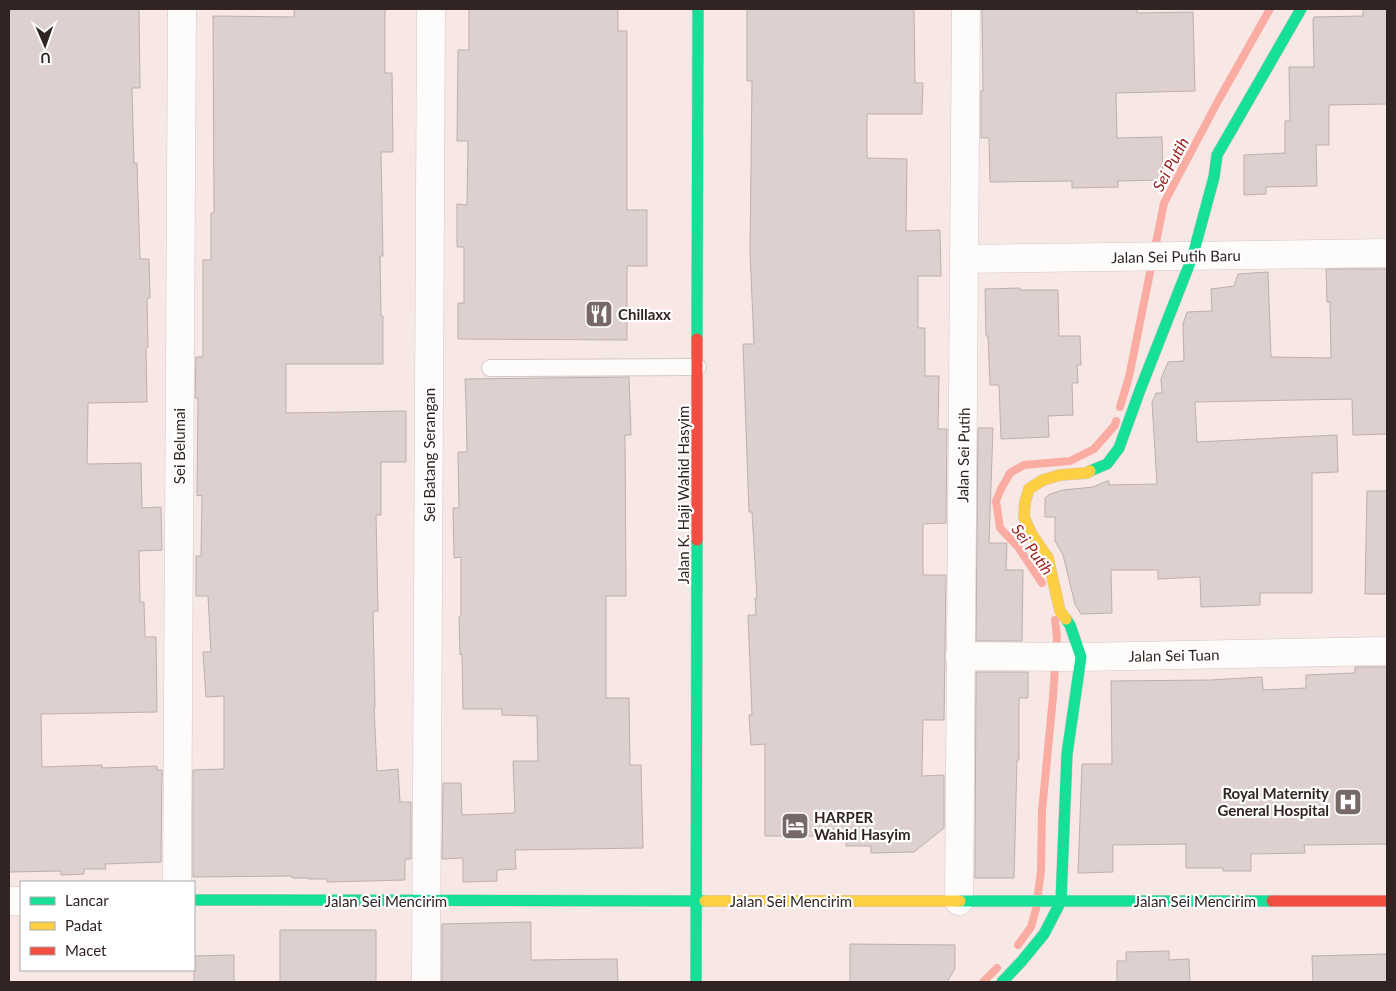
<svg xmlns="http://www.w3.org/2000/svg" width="1396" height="991" font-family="Lato,sans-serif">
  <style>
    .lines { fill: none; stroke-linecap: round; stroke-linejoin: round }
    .stream { stroke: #faaca3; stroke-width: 8 }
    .building { fill: #ded0cf; stroke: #bcafad }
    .lane-casing { stroke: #d3c6c4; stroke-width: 18 }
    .street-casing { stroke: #d3c6c4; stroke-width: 29 }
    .fast-casing { stroke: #d3c6c4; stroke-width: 12 }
    .slow-casing { stroke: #d3c6c4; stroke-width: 12 }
    .jam-casing { stroke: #d3c6c4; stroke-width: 12 }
    .lane { stroke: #fefcfb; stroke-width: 16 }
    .street { stroke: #fefcfb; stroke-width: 28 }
    .fast { stroke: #16e098; stroke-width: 11 }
    .slow { stroke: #ffcf43; stroke-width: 11 }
    .jam { stroke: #f24e42; stroke-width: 11 }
    .labels { text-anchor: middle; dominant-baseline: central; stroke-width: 4.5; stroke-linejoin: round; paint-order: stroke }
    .street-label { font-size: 15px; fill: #312422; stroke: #fff }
    .poi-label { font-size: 15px; font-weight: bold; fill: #312422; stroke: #fff; text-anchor: start }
    .water-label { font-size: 16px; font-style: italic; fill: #9b211e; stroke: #fff }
  </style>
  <rect width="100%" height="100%" fill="#f7e8e6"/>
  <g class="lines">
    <path class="stream" d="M1120 407 1129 377 1164 203 1218 101 1270 9
      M1042 583 1018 547 1000 528 996 501 1001 489 1010 473 1024 465 1070 461 1094 449 1115 425 1116 421
      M1018 945 1031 927 1036 909 1041 871 1042 811 1053 697 1057 637 1055 620
      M983 982 997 968"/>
  </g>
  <path class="building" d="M9 9H139L140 88H132L134 163H137L140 259H149L150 298H147L148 347 146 348 147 402 88 403 87 464 141 463 142 508 161 507 162 550 139 551 140 602H144L145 637H156L157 712 41 714 42 767 102 765V768L157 766V770H162L161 862 105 864 106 869H84V874L61 875V871L9 872Z
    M294 9H385V73H392L393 152H381L383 256H380L381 316H383V364H286V413L406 411V462H381V515H376L378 611H373L375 707H374L377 771 398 769 400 802H411V859H405V880L327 882V879H308V878H292V876L193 877V770L224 769V696L206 697 203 652H211L208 596H196V556H201L202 495 197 496 198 398H195L196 357H203V260H211V213H214L213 16 294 17Z
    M469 9H618V31H627V210H647V266H627V340L458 339V303H464V247H457V204L467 205 468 141H457L458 50H469Z
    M747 9H914L915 83H923L922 114H867V158L907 159 906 231 940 230 941 276H918V328H925V376H939L938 429H947L946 523 923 524V575H946L944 720H923L922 776 944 775V828L914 852 871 853V846H846L847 836H765V744L751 745 749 715H752L748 615H756L755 598H757L752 512H749L743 344H754L750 252 752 81H747Z
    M982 9H1137V13L1193 12 1195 91 1116 93 1117 138 1162 137 1163 180 1118 181V187L1072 188V181L990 182 989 138H981V91H983Z
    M1363 9H1387V104L1329 105V145H1316L1317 186 1266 187V194L1244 195V155L1285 153V121H1290L1289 67H1314L1313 20 1314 17 1363 16Z
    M1326 269H1387V434L1353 435 1352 399 1195 402 1197 442 1337 435 1338 472 1312 473V593H1260V605L1201 607 1200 577 1158 579V570H1111L1112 613 1081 614 1075 604 1063 555 1055 541V517H1045V498L1050 494 1063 490 1093 487 1107 481H1109V485L1157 484 1152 402 1155 396 1156 393H1162L1161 379 1168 362 1184 361 1183 324 1187 312 1212 311 1211 289 1234 286 1238 274 1268 272 1271 357 1331 358 1330 302H1327Z
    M1020 288V290H1058L1059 336H1080L1081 365H1077L1078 383H1072L1073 415 1048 416 1049 437 1001 439 999 385H990L988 336H986L985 289Z
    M629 377 631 435H625L626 596H606V698H629L630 765H641L643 848 515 850 516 869 497 870V881L463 882V858L442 859 443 783H461L462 815 515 813 513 761H538L537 716 502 715V709H463L462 654 460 655 459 617 461 616V557L454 558 453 508H459L458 452H467L466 402 465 379Z
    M978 428H993L989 543H1007L1006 570H1023L1022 641H976Z
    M1367 491H1387V594H1365Z
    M1355 667H1387V844L1304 845 1305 853 1251 854V871H1223V868H1186V844L1113 845V872L1078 873 1082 764H1112L1111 681 1210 680 1262 677 1263 690 1306 688V675L1355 673Z
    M976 672H1028V698H1019V760H1017L1014 878H975Z
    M531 922V960L617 959 618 982H442V924Z
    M280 930H376V982H280Z
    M850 944 955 945V969L947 982H850Z
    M1169 951V960L1189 959 1190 982H1117V961H1126V952Z
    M1387 954V982H1313L1312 956Z
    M234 955V982H194V956Z"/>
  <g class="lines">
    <defs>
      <path id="lane" d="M490 368 698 367"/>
      <path id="street" d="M965 259 1387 253
        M960 656 1081 657 1387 651
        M177 882 182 9
        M9 901H21
        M959 901C960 604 965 306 966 9
        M426 982 431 9"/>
      <path id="fast" d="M697 339 698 9
        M1090 471 1107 464 1119 448 1140 390 1193 255 1214 177 1217 155 1301 9
        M194 900 705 901
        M960 901H1272
        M696 982 697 540
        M1002 982 1021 962 1044 934 1061 901 1067 754 1081 657 1070 625 1066 619"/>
      <path id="slow" d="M1066 619 1060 611 1048 558 1031 533 1024 517 1025 502 1029 489 1043 480 1060 475 1087 473 1090 471
        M705 901H960"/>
      <path id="jam" d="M697 540V339
        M1272 901H1387"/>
    </defs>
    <use href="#lane" class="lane-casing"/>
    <use href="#street" class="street-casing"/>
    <use href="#fast" class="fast-casing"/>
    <use href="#slow" class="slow-casing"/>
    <use href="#jam" class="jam-casing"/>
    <use href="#lane" class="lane"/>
    <use href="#street" class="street"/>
    <use href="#fast" class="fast"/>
    <use href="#slow" class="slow"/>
    <use href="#jam" class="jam"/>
  </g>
  <defs>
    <symbol id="restaurant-square" viewBox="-11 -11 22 22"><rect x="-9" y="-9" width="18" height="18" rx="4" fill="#766967" stroke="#fff"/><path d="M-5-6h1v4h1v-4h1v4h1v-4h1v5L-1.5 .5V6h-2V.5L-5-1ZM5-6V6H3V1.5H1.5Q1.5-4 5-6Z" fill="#fff"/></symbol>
    <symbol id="hospital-square" viewBox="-11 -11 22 22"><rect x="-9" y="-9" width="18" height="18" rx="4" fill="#766967" stroke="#fff"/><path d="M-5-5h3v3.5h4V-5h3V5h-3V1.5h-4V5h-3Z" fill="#fff"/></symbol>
    <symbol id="hotel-square" viewBox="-11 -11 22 22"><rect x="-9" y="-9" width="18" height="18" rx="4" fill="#766967" stroke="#fff"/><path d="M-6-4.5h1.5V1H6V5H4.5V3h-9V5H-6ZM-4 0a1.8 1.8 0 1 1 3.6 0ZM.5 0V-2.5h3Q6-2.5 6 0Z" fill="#fff"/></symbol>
  </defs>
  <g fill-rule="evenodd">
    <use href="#restaurant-square" x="583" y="298" width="32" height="32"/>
    <use href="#hospital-square" x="1332" y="786" width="32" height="32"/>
    <use href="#hotel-square" x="779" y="810" width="32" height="32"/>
  </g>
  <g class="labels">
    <g class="street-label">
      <text transform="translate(1176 256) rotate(-1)">Jalan Sei Putih Baru</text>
      <text transform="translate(179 446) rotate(-90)">Sei Belumai</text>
      <text transform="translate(429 455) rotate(-90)">Sei Batang Serangan</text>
      <text transform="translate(963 455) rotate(-89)">Jalan Sei Putih</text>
      <text transform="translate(683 495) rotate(-90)">Jalan K. Haji Wahid Hasyim</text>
      <text transform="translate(1174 655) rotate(-1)">Jalan Sei Tuan</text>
      <text x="386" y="901">Jalan Sei Mencirim</text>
      <text x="791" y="901">Jalan Sei Mencirim</text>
      <text x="1195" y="901">Jalan Sei Mencirim</text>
    </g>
    <g class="poi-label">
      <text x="618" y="314">Chillaxx</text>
      <text x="1329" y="793" text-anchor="end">Royal Maternity<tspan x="1329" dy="17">General Hospital</tspan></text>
      <text x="814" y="817">HARPER<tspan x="814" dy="17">Wahid Hasyim</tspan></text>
    </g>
    <g class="water-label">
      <text transform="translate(1170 164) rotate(-62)">Sei Putih</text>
      <text transform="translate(1033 549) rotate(54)">Sei Putih</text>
    </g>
  </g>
  <rect width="1396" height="991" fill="none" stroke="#312422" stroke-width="20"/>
  <rect x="20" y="881" width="175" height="90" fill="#ffffff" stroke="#ada7a7"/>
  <rect x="30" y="897" width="25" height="8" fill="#16e098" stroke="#ada7a7"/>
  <text x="65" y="906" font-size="15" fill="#312422">Lancar</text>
  <rect x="30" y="922" width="25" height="8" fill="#ffcf43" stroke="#ada7a7"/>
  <text x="65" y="931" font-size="15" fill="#312422">Padat</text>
  <rect x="30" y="947" width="25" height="8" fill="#f24e42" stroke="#ada7a7"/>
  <text x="65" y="956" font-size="15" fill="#312422">Macet</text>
  <g transform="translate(45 45) rotate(178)" stroke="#ffffff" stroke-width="4" paint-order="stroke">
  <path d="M0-4L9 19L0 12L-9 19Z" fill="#312422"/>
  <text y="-8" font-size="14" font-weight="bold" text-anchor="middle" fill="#312422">U</text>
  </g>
</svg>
